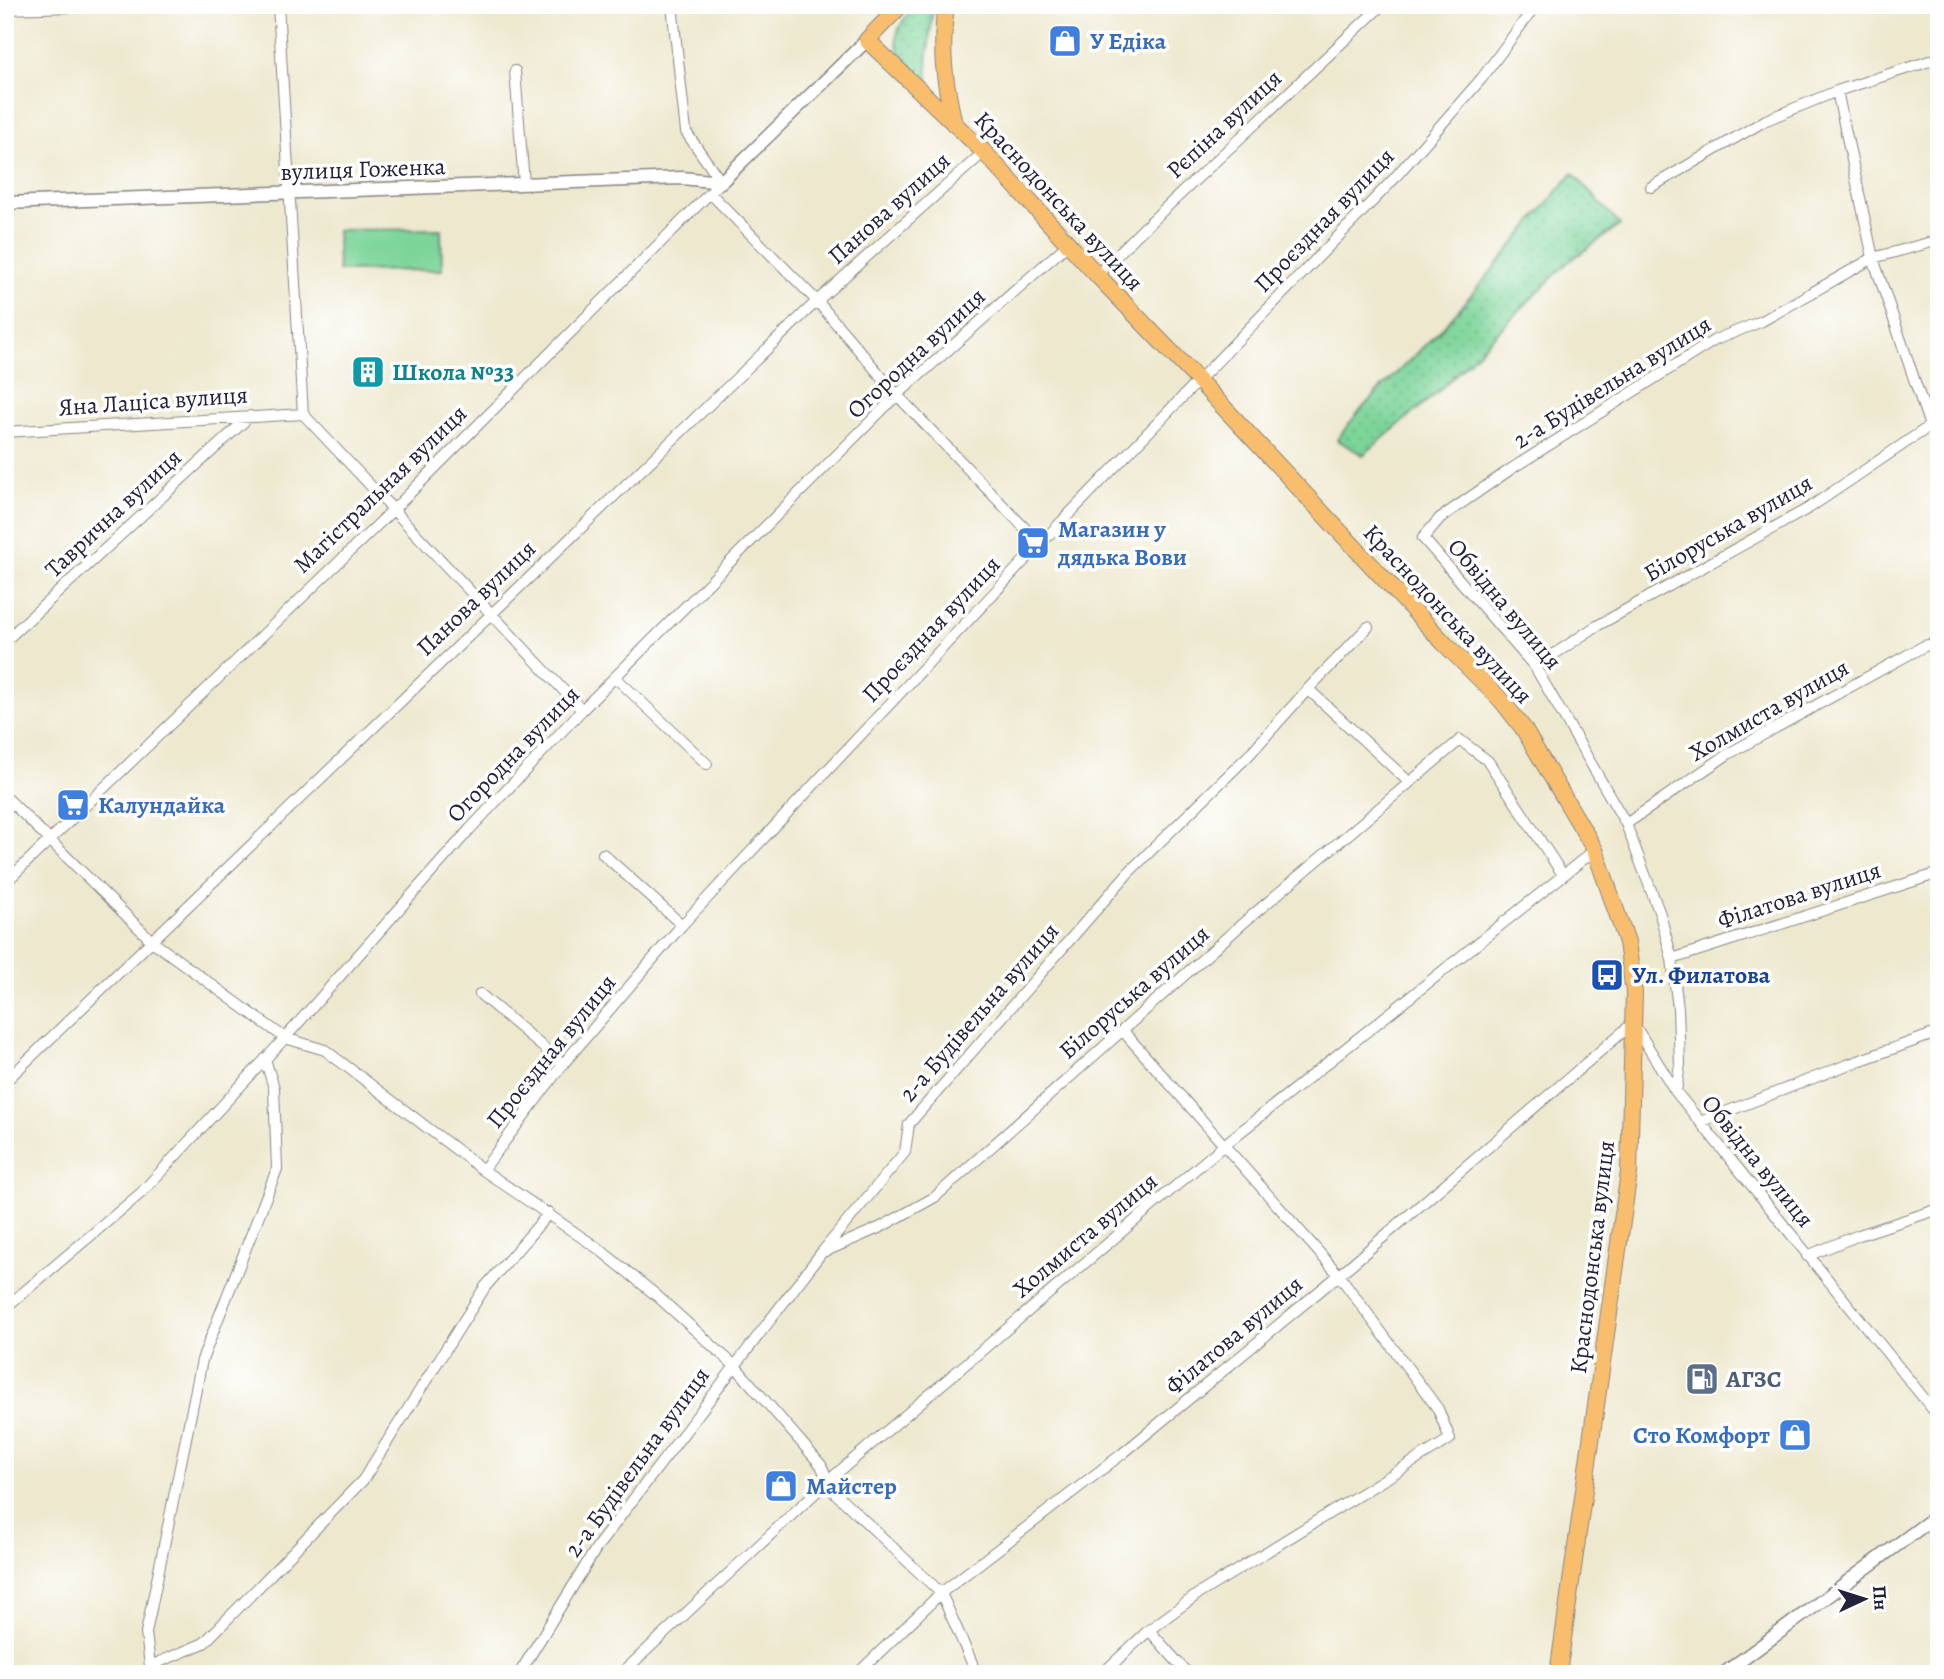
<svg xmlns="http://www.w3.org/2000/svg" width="1944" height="1679" font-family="Alegreya,serif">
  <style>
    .grass { fill: url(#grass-dots); stroke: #4f7b6a; stroke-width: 2 }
    .pitch { fill: #7cd499; stroke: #4f7b6a; stroke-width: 2 }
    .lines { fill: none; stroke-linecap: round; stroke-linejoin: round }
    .minor-casing { stroke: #888584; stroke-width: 12 }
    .tertiary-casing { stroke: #888584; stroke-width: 15 }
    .primary-casing { stroke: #888584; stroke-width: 18 }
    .minor { stroke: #fff; stroke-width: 10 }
    .tertiary { stroke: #fff; stroke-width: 12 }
    .primary { stroke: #f9be6d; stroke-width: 16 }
    .labels { text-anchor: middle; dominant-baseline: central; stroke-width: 7; stroke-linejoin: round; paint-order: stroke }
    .shop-label { font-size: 24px; font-weight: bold; fill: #366cbe; stroke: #fff; text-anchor: start }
    .street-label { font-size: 24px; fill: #22223b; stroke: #fff }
    .culture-label { font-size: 24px; font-weight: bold; fill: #0d838f; stroke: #fff; text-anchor: start }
    .transit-label { font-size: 24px; font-weight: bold; fill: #164399; stroke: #fff; text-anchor: start }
    .service-label { font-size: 24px; font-weight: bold; fill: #4e5e75; stroke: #fff; text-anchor: start }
  </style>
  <defs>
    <pattern id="grass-dots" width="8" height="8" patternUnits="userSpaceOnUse" patternTransform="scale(1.75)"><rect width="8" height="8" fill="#7cd499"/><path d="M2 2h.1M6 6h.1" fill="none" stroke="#6bb685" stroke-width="1.8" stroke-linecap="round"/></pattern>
  </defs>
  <rect width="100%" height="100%" fill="#fff"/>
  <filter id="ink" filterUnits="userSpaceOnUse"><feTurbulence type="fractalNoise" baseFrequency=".0143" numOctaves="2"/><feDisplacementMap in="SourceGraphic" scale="14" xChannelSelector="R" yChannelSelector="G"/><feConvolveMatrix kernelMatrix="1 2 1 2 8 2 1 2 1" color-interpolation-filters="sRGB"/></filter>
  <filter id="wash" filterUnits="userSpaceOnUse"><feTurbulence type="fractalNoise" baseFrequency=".00686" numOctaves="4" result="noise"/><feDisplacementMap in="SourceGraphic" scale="28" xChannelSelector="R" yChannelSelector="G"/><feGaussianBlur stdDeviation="1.57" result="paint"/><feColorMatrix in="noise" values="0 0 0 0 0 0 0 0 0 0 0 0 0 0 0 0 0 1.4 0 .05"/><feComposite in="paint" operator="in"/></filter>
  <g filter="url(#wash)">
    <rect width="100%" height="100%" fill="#ede8ce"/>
    <path class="grass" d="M916 5H933L927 64 929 87C901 55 879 43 916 5Z
      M1573 173 1620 225 1567 263 1440 390 1363 455 1337 440C1366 398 1407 365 1442 328 1488 278 1529 224 1573 173Z"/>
    <path class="pitch" d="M441 229 442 270 338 271 337 230Z"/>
  </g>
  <g filter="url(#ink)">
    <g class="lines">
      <defs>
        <path id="minor" d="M278 5 303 414
          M5 9 142 5
          M515 71 524 184
          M1837 91 1873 258 1930 426
          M1651 187 1766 120 1837 91 1939 58
          M710 193 817 301 897 395 1040 544
          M1939 240 1873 258 1762 321 1715 340 1511 469 1440 518 1423 538 1535 667 1626 824 1660 914 1672 959 1678 1009 1680 1064 1676 1092 1939 1417
          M1097 275 1142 230 1382 5
          M303 414 582 710
          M5 432 303 414
          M5 641 250 416
          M1535 667 1595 627 1809 508 1930 426 1939 423
          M615 677 707 764
          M1308 689 1368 627
          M5 796 153 942 285 1038 325 1050 483 1170 599 1249 656 1295 735 1366 821 1465 832 1490 941 1593 972 1663 973 1674
          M1626 824 1728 754 1924 646 1939 643
          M603 854 682 925
          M5 883 394 509 721 182 686 132 672 5
          M1672 959 1939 873
          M480 994 563 1064
          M5 1082 817 301 984 152
          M1700 1122 1847 1065 1939 1032
          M483 1170 563 1064 682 925 1040 544 1391 182 1482 78 1536 5
          M826 1251 881 1227 935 1197 1242 924 1460 740 1488 761 1563 875
          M1807 1256 1859 1235 1939 1209
          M5 1308 141 1193 285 1038 470 829 582 710 897 395 1068 244
          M1149 1630 1188 1674
          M5 1665 18 1674
          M150 1666 204 1643 363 1480 485 1287 549 1213
          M146 1674 150 1666 146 1633 202 1360 277 1169 274 1088 265 1059
          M519 1674 597 1547 822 1252 905 1152 909 1124 1129 872 1248 756 1308 689 1409 782
          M621 1674 829 1480 1224 1145 1595 850
          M857 1674 941 1593 1122 1454 1339 1275 1633 1023 1676 1092
          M1102 1674 1149 1630 1198 1594 1450 1439 1438 1409 1339 1275 1123 1031"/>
        <path id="tertiary" d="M5 203 682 178 721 182 867 40
          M1723 1674 1939 1514"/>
        <path id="primary" d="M901 5 867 40 984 152 1097 275 1199 381 1444 643 1502 701 1523 728 1595 850 1627 942 1634 992 1629 1172 1558 1674
          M946 5C940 52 944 78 954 124"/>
      </defs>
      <use href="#minor" class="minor-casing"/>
      <use href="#tertiary" class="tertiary-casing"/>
      <use href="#primary" class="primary-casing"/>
      <use href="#minor" class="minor"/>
      <use href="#tertiary" class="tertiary"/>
      <use href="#primary" class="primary"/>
    </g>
  </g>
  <defs>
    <symbol id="shop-square" viewBox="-11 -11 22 22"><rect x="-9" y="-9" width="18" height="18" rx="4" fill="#3f7fe0" stroke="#fff"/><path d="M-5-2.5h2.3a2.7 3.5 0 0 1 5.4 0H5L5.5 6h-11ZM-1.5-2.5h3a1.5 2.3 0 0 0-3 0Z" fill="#fff"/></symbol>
    <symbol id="building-square" viewBox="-11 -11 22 22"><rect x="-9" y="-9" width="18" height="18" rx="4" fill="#0f9aa8" stroke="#fff"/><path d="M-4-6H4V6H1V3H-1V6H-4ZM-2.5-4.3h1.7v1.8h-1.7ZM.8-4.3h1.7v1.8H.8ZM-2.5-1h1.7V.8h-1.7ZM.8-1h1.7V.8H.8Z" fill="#fff"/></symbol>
    <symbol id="supermarket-square" viewBox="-11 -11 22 22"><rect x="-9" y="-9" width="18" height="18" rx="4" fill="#3f7fe0" stroke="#fff"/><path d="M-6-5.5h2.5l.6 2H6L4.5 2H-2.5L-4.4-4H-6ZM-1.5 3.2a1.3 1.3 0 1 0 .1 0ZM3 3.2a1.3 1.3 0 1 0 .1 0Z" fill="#fff"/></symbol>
    <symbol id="bus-square" viewBox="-11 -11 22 22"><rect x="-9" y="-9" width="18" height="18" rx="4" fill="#1a4fb4" stroke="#fff"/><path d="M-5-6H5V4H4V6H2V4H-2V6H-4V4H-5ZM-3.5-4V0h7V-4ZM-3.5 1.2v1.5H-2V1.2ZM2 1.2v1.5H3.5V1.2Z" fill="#fff"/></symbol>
    <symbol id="fuel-square" viewBox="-11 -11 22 22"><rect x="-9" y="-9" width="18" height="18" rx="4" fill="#5c6f8a" stroke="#fff"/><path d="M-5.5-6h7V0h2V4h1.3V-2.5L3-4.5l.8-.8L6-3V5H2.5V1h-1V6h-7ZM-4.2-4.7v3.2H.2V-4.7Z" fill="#fff"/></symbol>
  </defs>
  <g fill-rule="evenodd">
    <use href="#shop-square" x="1046" y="22" width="38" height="38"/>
    <use href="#building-square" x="349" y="353" width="38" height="38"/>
    <use href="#supermarket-square" x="1014" y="524" width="38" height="38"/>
    <use href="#supermarket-square" x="54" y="786" width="38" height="38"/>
    <use href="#bus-square" x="1588" y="956" width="38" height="38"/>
    <use href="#fuel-square" x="1683" y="1360" width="38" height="38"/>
    <use href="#shop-square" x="1776" y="1416" width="38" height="38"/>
    <use href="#shop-square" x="762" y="1467" width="38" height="38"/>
  </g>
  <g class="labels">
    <g class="shop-label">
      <text x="1090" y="41">У Едіка</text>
      <text x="1058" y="529">Магазин у<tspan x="1058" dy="28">дядька Вови</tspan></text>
      <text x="98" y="805">Калундайка</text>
      <text x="1770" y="1435" text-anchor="end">Сто Комфорт</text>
      <text x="806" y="1486">Майстер</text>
    </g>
    <g class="street-label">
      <text transform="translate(1224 124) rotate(-43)">Рєпіна вулиця</text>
      <text transform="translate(363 169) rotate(-2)">вулиця Гоженка</text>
      <text transform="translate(1059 201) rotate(47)">Краснодонська вулиця</text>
      <text transform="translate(889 208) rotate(-42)">Панова вулиця</text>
      <text transform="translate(1324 220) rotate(-46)">Проєздная вулиця</text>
      <text transform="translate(916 353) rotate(-43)">Огородна вулиця</text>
      <text transform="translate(1612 382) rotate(-32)">2-а Будівельна вулиця</text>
      <text transform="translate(153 401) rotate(-4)">Яна Лаціса вулиця</text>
      <text transform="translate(380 489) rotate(-44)">Магістральная вулиця</text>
      <text transform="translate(113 513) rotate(-43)">Таврична вулиця</text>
      <text transform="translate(1728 528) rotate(-30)">Білоруська вулиця</text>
      <text transform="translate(476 598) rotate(-44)">Панова вулиця</text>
      <text transform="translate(1505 604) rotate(50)">Обвідна вулиця</text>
      <text transform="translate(1448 614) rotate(47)">Краснодонська вулиця</text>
      <text transform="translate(931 629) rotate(-47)">Проєздная вулиця</text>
      <text transform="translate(1769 710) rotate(-30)">Холмиста вулиця</text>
      <text transform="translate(513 754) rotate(-46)">Огородна вулиця</text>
      <text transform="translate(1799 895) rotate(-18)">Філатова вулиця</text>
      <text transform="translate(1134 992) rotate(-41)">Білоруська вулиця</text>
      <text transform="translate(979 1012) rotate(-49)">2-а Будівельна вулиця</text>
      <text transform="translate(551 1051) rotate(-51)">Проєздная вулиця</text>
      <text transform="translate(1758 1161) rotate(51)">Обвідна вулиця</text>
      <text transform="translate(1085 1235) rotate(-40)">Холмиста вулиця</text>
      <text transform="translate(1592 1257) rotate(-83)">Краснодонська вулиця</text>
      <text transform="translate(1234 1335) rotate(-40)">Філатова вулиця</text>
      <text transform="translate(637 1462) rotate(-54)">2-а Будівельна вулиця</text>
    </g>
    <g class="culture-label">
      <text x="392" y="372">Школа №33</text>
    </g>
    <g class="transit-label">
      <text x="1632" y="975">Ул. Филатова</text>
    </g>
    <g class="service-label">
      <text x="1726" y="1379">АГЗС</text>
    </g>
  </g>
  <rect width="1944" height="1679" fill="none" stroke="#fff" stroke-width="28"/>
  <g transform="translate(1864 1599) rotate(86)" stroke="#ffffff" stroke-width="5" paint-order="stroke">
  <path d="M0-5L12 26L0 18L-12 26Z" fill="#22223b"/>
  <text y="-10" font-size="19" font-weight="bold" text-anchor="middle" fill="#22223b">Пн</text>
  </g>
</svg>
